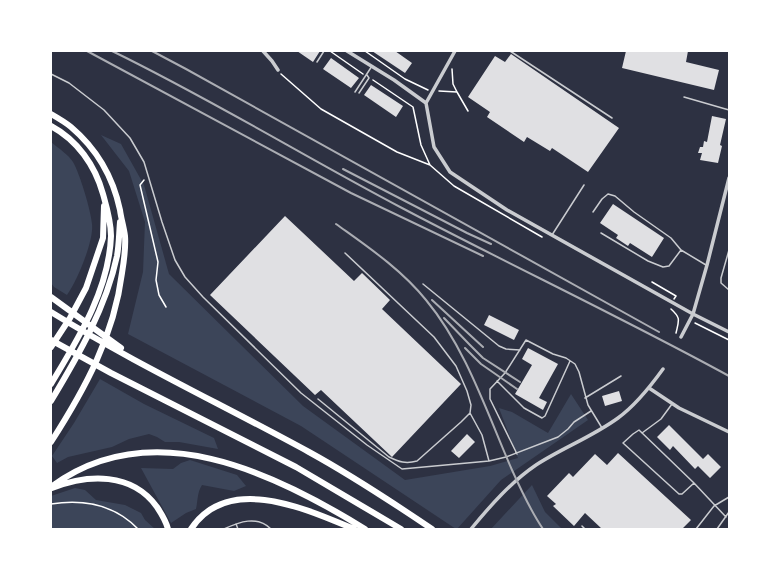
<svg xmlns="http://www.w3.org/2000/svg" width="780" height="580" font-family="'Golos Text',sans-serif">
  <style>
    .green { fill: #3c4559 }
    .building { fill: #e0e0e3 }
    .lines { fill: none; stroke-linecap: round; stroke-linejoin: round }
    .path { stroke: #fff; stroke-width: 1.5 }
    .service { stroke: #caccd0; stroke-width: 1.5 }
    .minor { stroke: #caccd0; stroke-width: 3.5 }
    .motorway { stroke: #fff; stroke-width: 6 }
    .rail { stroke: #abadb3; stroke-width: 2 }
  </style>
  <rect width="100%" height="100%" fill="#2d3142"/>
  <path class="green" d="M101 135 121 144 144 185 169 274 303 406 405 480 490 466 518 458 499 408 512 412 548 433 571 394 588 420 501 480 457 529H456L301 426 128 334 143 272 145 222 129 171Z
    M51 142C58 148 69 155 73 162 80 174 91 211 92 224 94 241 77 281 67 295L54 287 51 283Z
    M100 379 144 404 214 438 218 449 179 442H165L157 437 149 434 129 439 112 447 68 457 57 463 52 456 74 423Z
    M190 460 237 475 246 486 234 491 202 485C197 493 198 500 196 509L186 513 171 523 141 468 173 469 181 463Z
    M532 485 545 512 562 529H491Z
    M75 488 85 490 96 500 125 505 141 513 145 520 155 529H53L51 528V496Z"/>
  <path class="building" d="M297 51H320L313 62Z
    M372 51H395L412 63 405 73Z
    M626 51H688L686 62 719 70 714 90 622 68Z
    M511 54 619 128 588 172 552 148 550 151 527 137 524 142 487 117 490 112 468 97 495 56 505 62Z
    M331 58 359 78 351 88 323 69Z
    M371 85 403 106 396 117 364 95Z
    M712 116 726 119 720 145 722 146 718 163 700 160 702 153H698L700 147H703L704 141 707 142Z
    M613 204 664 238 652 257 630 243 628 246 616 238 618 235 600 223Z
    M285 216 354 281 362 273 390 300 382 309 461 384 392 457 321 390 315 395 210 295Z
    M489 315 519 330 514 340 484 325Z
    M528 348 558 364 539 398 547 402 543 410 515 394 532 365 522 359Z
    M619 391 622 401 605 406 602 396Z
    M669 425 703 459 708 454 721 467 710 478 698 466 695 469 673 446 670 450 657 437Z
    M467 434 475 442 459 458 451 451Z
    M618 453 691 520 682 529H602L585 513 574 526 553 506 556 504 547 496 569 473 573 477 595 454 607 465Z"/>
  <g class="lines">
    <path class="path" d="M330 51 363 74
      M365 51 405 79 428 90
      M452 69 453 84 457 92
      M281 74 321 109 397 152 430 165
      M373 80 413 107 421 145 430 165 454 186 542 237
      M439 91 457 92 468 111
      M144 180 140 185 158 262 156 280 159 295 166 307
      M652 282 676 296 674 299
      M671 309C681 318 679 320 676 333
      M695 323 729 340
      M51 504C84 499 114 504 138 529"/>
    <path class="service" d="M510 51 612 118
      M317 62 324 51
      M51 74 69 83 104 110 130 138 144 162 162 222 175 260 185 277 203 297 301 393 367 445 402 469 489 461 506 457 558 437 568 429 574 422 591 411
      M355 92 372 66
      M359 93 369 78 367 75
      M684 97 729 110
      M593 212 602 199 608 194 615 196 634 212 671 238 681 250
      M601 233 648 261 663 267 669 266 681 250 706 265
      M552 235 584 185
      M729 250 721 278V283L729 290
      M423 284 499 346 506 349 520 350
      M497 381 524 408 542 418 545 416 570 361
      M585 398 621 376
      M318 399 389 457C399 462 406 464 417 461L461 422 470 413 471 405 467 391 456 366 434 337 345 253
      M470 413 482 435 489 461
      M642 433 661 419 672 404
      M517 454 490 399V389L505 373 526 340 553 354 566 358 575 364 579 372 588 405 602 428
      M694 483 682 494H679L623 443 633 434 639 430 694 483 726 517
      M236 524 238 529
      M582 526 585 529
      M224 529C239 522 257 515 271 529
      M696 529 714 506 729 497
      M717 529 729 512"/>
    <path class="minor" d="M263 51 272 61 278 70
      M347 51 394 80 426 103
      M455 51 426 103 434 147 450 172 507 210 693 314 729 332
      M681 337 693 314 707 265 729 178
      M649 388 679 408 729 432
      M471 529C490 506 511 482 536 465 562 448 592 437 618 418 636 405 650 387 663 369"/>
    <path class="motorway" d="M51 114C58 118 65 122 71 127 97 149 113 177 120 210 121 218 124 228 125 236 126 249 124 261 122 273 114 336 85 389 51 442
      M51 126C77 140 95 165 103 194 107 208 111 221 111 236 109 290 78 339 51 384
      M51 297 121 348
      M51 312C134 363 223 405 309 452 351 475 392 502 432 529
      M51 340 111 373 296 467 401 529
      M51 347 70 318 86 288 103 238 104 206
      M51 401C78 356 106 308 117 256 119 245 119 234 120 222
      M51 487C151 413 273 472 365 529
      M52 488C88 474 132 472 157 507 161 513 166 521 168 529
      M191 529C228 473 306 509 354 529"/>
    <path class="rail" d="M87 51 351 193 483 256
      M112 51C211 99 305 157 402 208 510 265 621 317 729 376
      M152 51 186 69 659 332
      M343 169 467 233 491 244
      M336 224C368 247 401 269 426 300 466 348 487 413 512 470 521 490 530 510 543 529
      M432 300 483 347
      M444 318 469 344 483 358 520 382
      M465 348 481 364 517 389"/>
  </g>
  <rect width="780" height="580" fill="none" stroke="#ffffff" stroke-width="104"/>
</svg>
